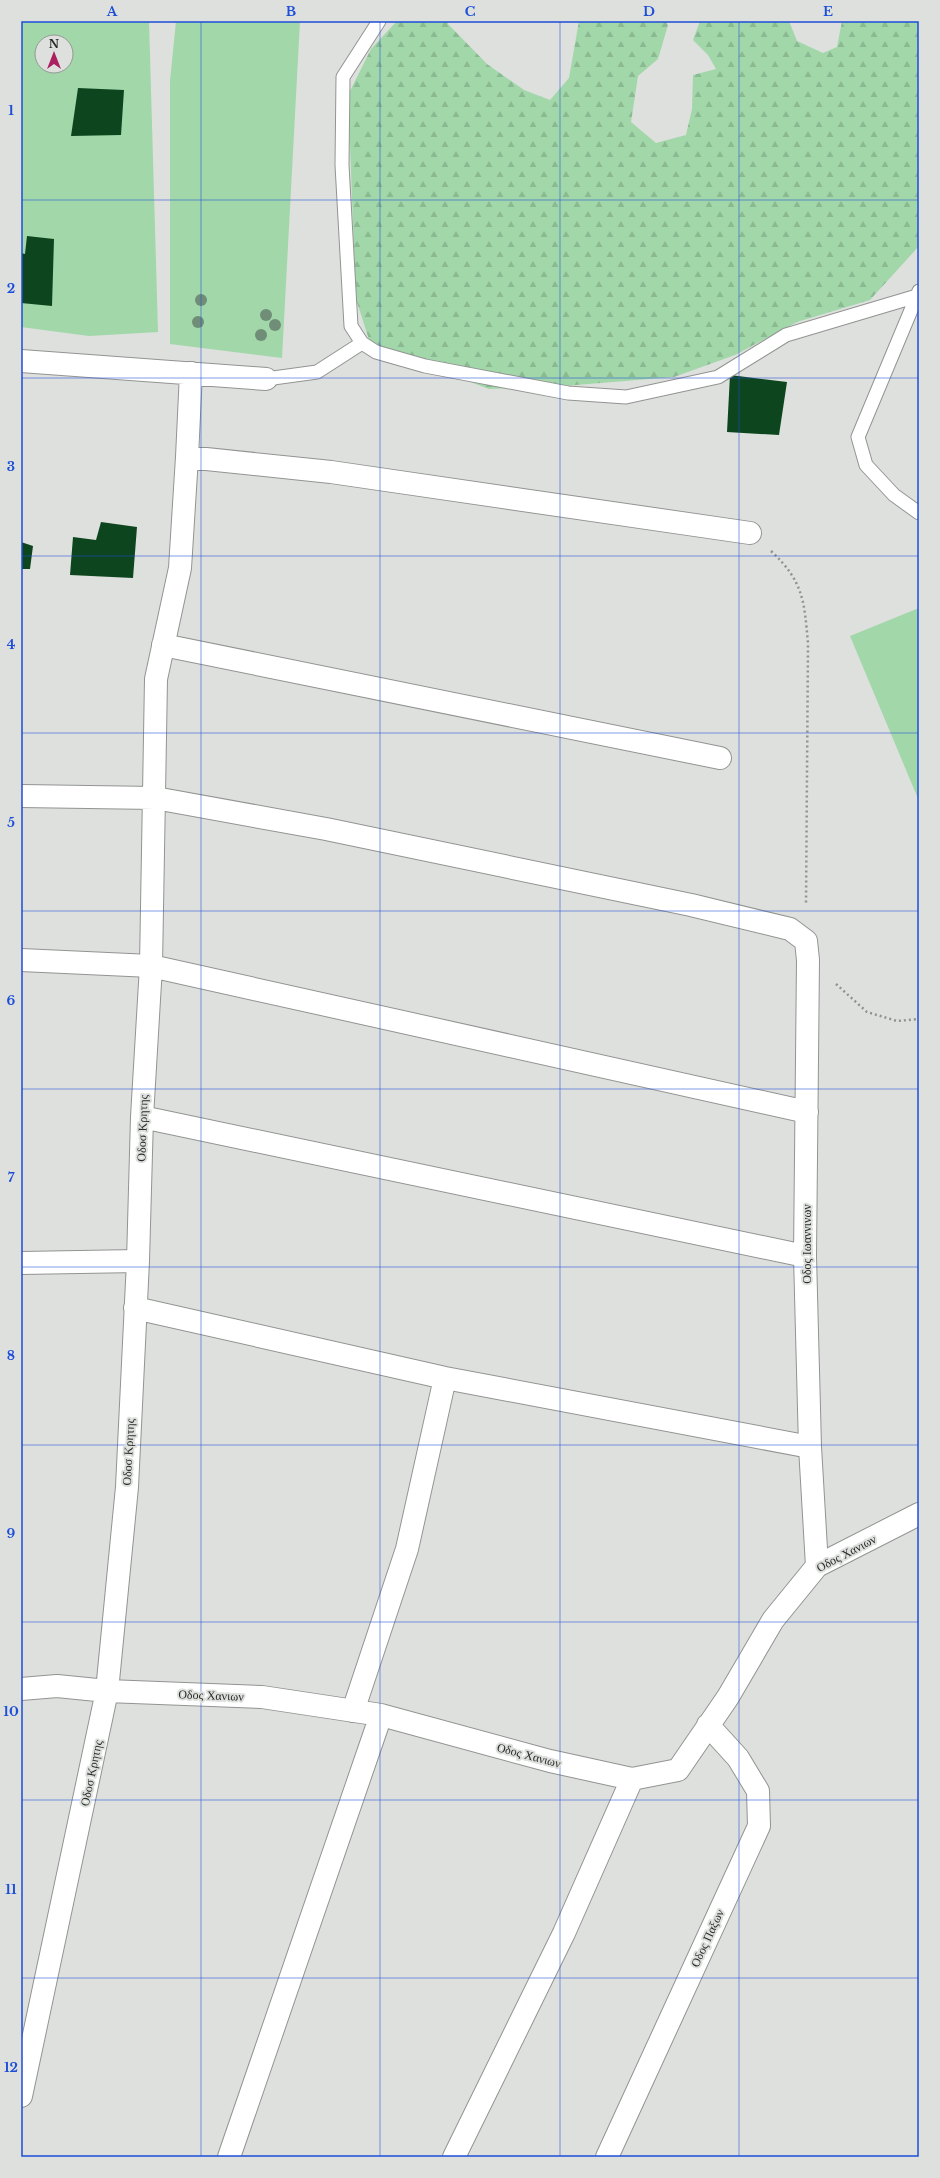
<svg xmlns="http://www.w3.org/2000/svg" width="940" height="2178" font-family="'Libre Baskerville',serif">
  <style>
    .green { fill: #a1d7a9; fill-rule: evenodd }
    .forest { fill: url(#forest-firs) }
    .building { fill: #0d461e }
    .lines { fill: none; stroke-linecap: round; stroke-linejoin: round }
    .service-casing { stroke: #929492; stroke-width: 15 }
    .minor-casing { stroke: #929492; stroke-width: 24 }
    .path { stroke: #909290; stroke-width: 2.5; stroke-dasharray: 2 3; stroke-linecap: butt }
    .service { stroke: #fff; stroke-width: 13 }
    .minor { stroke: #fff; stroke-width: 22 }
    .tree { fill: #708e77 }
    .grid { fill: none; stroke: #1d4ed8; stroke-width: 1; stroke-opacity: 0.55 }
    .labels { text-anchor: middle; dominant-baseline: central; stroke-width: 4; stroke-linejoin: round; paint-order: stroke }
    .street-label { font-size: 12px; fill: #2a2b2a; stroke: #dde0dd }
    .neatline { fill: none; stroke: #1d4ed8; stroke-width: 1.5 }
    .grid-label { font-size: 13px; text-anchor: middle; font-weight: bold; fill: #1d4ed8 }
  </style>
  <defs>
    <pattern id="forest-firs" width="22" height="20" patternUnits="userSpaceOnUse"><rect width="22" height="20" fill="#a1d7a9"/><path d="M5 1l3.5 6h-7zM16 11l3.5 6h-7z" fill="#8bb992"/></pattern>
  </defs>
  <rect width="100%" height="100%" fill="#dde0dd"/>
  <path class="green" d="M21 21H149L158 332 89 336 21 327ZM42 42H66V66H42Z
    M176 21H300L282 358 170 344V81Z
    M919 608V801L850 636Z"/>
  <path class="forest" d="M397 21H448V24L487 64 524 90 550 100 569 78 579 21H665L668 25 658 59 638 76 631 122 656 143 686 135 692 109 693 75 716 69 708 55 693 40 700 21H789L797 41 823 53 837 47 842 21H919V246L870 300 797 322 735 355 674 377 576 385 489 389 404 357 372 349 356 299 348 95 371 49Z"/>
  <path class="building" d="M78 88 124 90 121 135 71 136Z
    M27 236 54 239 52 306 21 303V253L25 254Z
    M730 375 787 382 779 435 727 432Z
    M101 522 137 527 133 578 70 575 73 537 96 540Z
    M21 542 33 546 30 569H21Z"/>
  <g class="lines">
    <defs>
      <path id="service" d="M919 291 858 437 866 465 894 495 919 513
        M362 343 376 352 425 366 568 393 626 397 718 377 786 335 917 296
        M266 379 317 372 362 343 351 326 342 165 343 77 379 21"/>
      <path id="minor" d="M21 361 266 379
        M187 457 191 373
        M163 645 720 758
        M21 796 155 798 326 829 691 905 790 929 806 941 808 960 805 1256 810 1447 817 1566
        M21 960 151 966 807 1112
        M142 1117 805 1256
        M21 1263 138 1261
        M135 1308 445 1378 810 1447
        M21 1689 57 1686 107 1691 262 1697 381 1715 550 1761 632 1779 678 1770 728 1697 773 1620 817 1566 919 1514
        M353 1711 407 1549 445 1378
        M21 2096 107 1691 127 1487 138 1261 142 1117 151 966 156 679 180 568 187 457 331 472 750 533
        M229 2157 381 1715
        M454 2157 564 1933 632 1779
        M607 2157 759 1826 758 1791 738 1758 708 1725"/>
    </defs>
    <use href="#service" class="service-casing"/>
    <use href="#minor" class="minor-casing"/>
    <path class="path" d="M771 551C804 582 804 601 808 643L806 905
      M836 984 867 1012 897 1021 919 1019"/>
    <use href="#service" class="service"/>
    <use href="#minor" class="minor"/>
  </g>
  <g class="tree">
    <circle cx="201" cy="300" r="6"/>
    <circle cx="266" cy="315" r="6"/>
    <circle cx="198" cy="322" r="6"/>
    <circle cx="275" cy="325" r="6"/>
    <circle cx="261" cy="335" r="6"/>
  </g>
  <path class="grid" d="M201 21V2157M380 21V2157M560 21V2157M739 21V2157M21 200H919M21 378H919M21 556H919M21 733H919M21 911H919M21 1089H919M21 1267H919M21 1445H919M21 1622H919M21 1800H919M21 1978H919"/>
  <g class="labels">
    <g class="street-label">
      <text transform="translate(142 1128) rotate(-88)">Οδοσ Κρητης</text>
      <text transform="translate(806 1244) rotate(-90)">Οδος Ιωαννινων</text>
      <text transform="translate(128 1452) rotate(-87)">Οδοσ Κρητης</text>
      <text transform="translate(846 1553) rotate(-28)">Οδος Χανιων</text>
      <text transform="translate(211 1695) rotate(2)">Οδος Χανιων</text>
      <text transform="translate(529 1755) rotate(15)">Οδος Χανιων</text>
      <text transform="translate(91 1773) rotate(-78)">Οδοσ Κρητης</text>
      <text transform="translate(707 1938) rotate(-65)">Οδος Παξων</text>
    </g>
  </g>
  <rect width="940" height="2178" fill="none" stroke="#dde0dd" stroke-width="44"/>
  <g transform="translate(54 54)"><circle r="19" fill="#dde0dd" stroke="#959895"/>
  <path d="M0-3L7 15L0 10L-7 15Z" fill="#ab2060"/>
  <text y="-6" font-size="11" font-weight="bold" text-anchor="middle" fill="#2a2b2a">N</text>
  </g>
  <rect x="22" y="22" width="896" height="2134" class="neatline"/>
  <g class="grid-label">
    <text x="112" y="16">A</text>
    <text x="291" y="16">B</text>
    <text x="470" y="16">C</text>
    <text x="649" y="16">D</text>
    <text x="828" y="16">E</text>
    <text x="11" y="115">1</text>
    <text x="11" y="293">2</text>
    <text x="11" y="471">3</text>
    <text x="11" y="649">4</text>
    <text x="11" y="827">5</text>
    <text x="11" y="1005">6</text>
    <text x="11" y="1182">7</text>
    <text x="11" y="1360">8</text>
    <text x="11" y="1538">9</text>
    <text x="11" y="1716">10</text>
    <text x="11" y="1894">11</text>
    <text x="11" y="2072">12</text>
  </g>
</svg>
